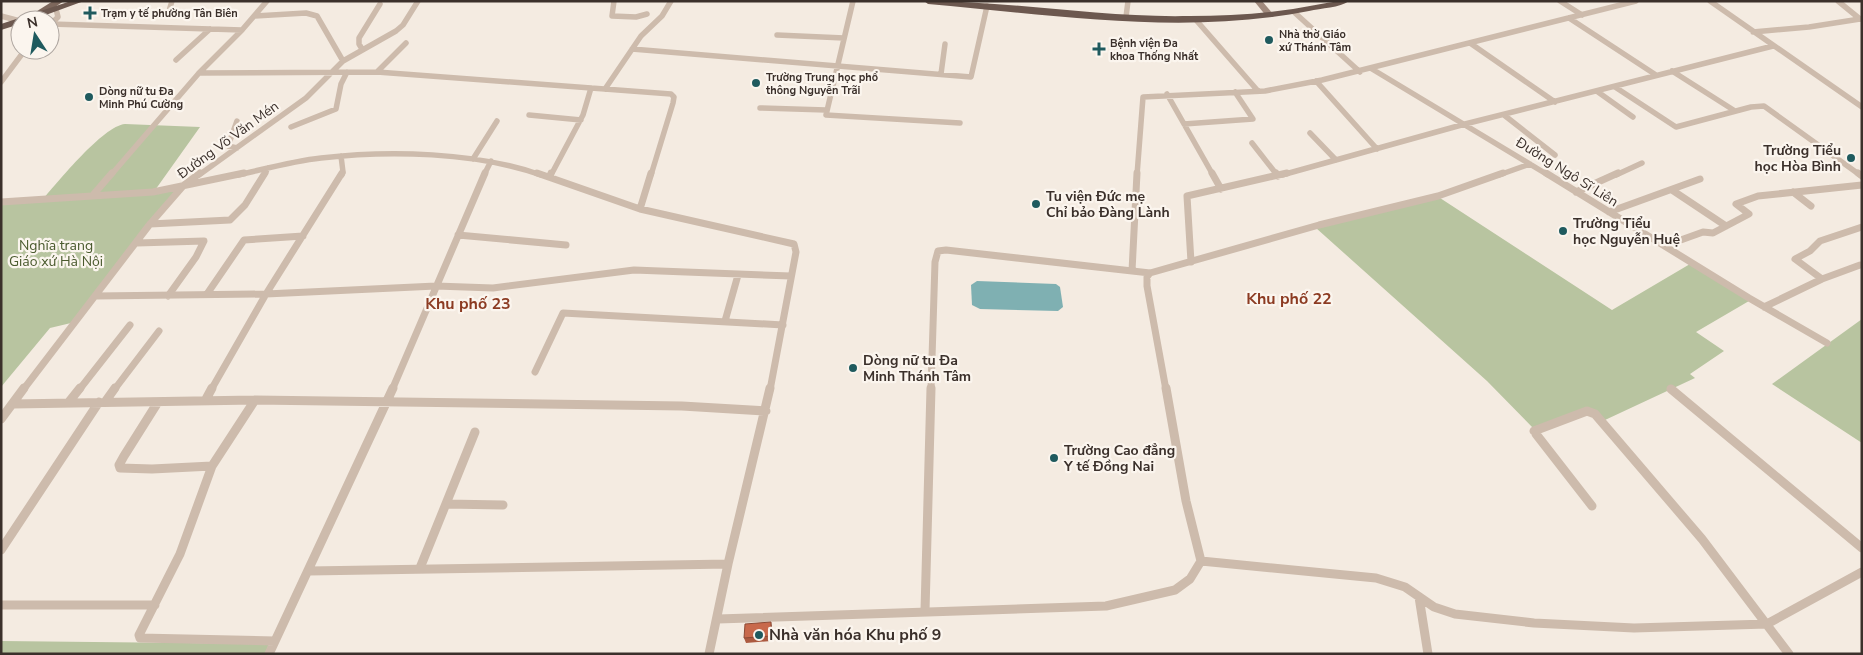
<svg xmlns="http://www.w3.org/2000/svg" width="1863" height="655" font-family="'Nunito Sans',sans-serif">
  <style>
    .green { fill: #b8c4a0 }
    .water { fill: #7fb0b2 }
    .lines { fill: none; stroke-linecap: round; stroke-linejoin: round }
    .minor-far2 { stroke: #cdbbac; stroke-width: 5.5 }
    .minor-far1 { stroke: #cdbbac; stroke-width: 7 }
    .minor { stroke: #cdbbac; stroke-width: 9 }
    .secondary { fill: #a18a7d; fill-rule: evenodd }
    .primary { fill: #7d675c; fill-rule: evenodd }
    .trunk { fill: #6c584f; fill-rule: evenodd }
    .wall { fill: #ac5a40 }
    .shaded-wall { fill: #8c4a34 }
    .building { fill: #c8694b; stroke: #8c4a34 }
    .poi-dot { fill: #1f5a5e; stroke: #fbf5ee; stroke-width: 2 }
    .labels { text-anchor: middle; dominant-baseline: central; stroke-width: 4.5; stroke-linejoin: round; paint-order: stroke }
    .far-poi-label { font-size: 11px; font-weight: bold; fill: #3b302b; stroke: #fbf5ee; text-anchor: start }
    .street-label { font-size: 14px; fill: #3b302b; stroke: #fbf5ee }
    .poi-label { font-size: 14px; font-weight: bold; fill: #3b302b; stroke: #fbf5ee; text-anchor: start }
    .park-label { font-size: 14px; fill: #4a5a2e; stroke: #fbf5ee }
    .quarter-label { font-size: 16px; font-weight: bold; fill: #8c3b22; stroke: #fbf5ee }
    .near-poi-label { font-size: 16px; font-weight: bold; fill: #3b302b; stroke: #fbf5ee; text-anchor: start }
  </style>
  <rect width="100%" height="100%" fill="#f4ebe1"/>
  <path class="green" d="M125 124 200 127 153 193 179 188 71 323 50 328 1 387V204L43 199C58 182 103 126 125 124Z
    M1440 198 1612 310 1690 264 1749 301 1696 332 1724 351 1690 374 1695 378 1605 420 1592 409 1533 428 1487 381 1316 228Z
    M1862 319V443L1772 384Z
    M1 641 269 644 265 654H1Z"/>
  <path class="water" d="M977 281 1056 284 1060 287 1063 307 1058 311 980 309 972 305 971 285Z"/>
  <g class="lines">
    <path class="minor-far2" d="M614 1 612 16 636 17 647 14
      M853 1 826 115 960 123
      M1560 1 1582 15
      M1710 1 1862 107
      M1838 1 1860 19
      M169 11 172 1
      M1294 12 1360 72
      M1 16 20 21
      M255 16 306 13 317 16 343 61
      M1126 17 1128 1
      M1569 18 1656 75
      M1196 20 1258 91
      M51 24 242 30
      M50 25 58 17 56 9
      M1753 32 1809 27 1860 19
      M777 35 844 38
      M1470 43 1555 102
      M362 49 359 44V38L380 4
      M632 49 971 77 987 6
      M176 60 210 29
      M1372 69 1548 175
      M1672 71 1735 111
      M377 72 406 43
      M199 73 377 72 671 94 674 97 673 103 651 175
      M941 74 945 44
      M1316 81 1377 149
      M1 82 25 50
      M1615 87 1676 127 1751 107 1764 106 1860 175
      M605 89 641 36 662 16 671 1
      M1598 92 1633 117
      M1167 94 1213 175
      M760 108 826 110
      M529 115 581 120
      M1504 115 1555 155
      M237 121 228 146 237 148
      M1184 124 1253 119 1235 92
      M291 127 336 109 341 84 347 72
      M1310 133 1336 160
      M1252 143 1277 175
      M341 156 343 172 342 175
      M473 159 497 121
      M111 175 199 73 242 30 267 1
      M199 175 306 98 343 61 396 31 403 25 418 1
      M238 175C265 169 293 161 321 158 389 150 476 152 541 175
      M264 175 268 168
      M484 175 491 161
      M551 175 583 115 591 88
      M1137 175 1143 97 1265 91 1322 80 1636 1
      M1282 175 1465 124 1773 46
      M1499 175 1530 164
      M1616 175 1642 163"/>
    <path class="minor-far1" d="M537 173 640 209 794 244 796 252 770 390
      M1212 173 1221 189
      M1276 173 1278 176
      M1546 173 1749 298 1827 343
      M1858 173 1862 176
      M550 176 551 173
      M1672 190 1726 226
      M1576 192 1618 173
      M1793 192 1811 206
      M93 195 112 173
      M1 202 153 192 244 173
      M640 209 651 173
      M1609 212 1700 179
      M150 224 230 220 245 205 265 173
      M458 235 566 245
      M1678 241 1703 232 1713 233 1749 214 1736 204 1758 196 1862 185
      M137 243 204 241 196 257 168 296
      M1191 262 1187 196 1287 173
      M1132 271 1137 173
      M1150 273 1147 277V286L1166 390
      M1822 279 1795 259 1810 251 1820 241 1862 227
      M207 294 244 240 303 236
      M96 296 266 294 436 286 493 288 634 270 791 276
      M1764 307 1822 279 1860 265
      M725 321 738 275
      M535 372 563 313 783 325
      M23 390 150 224 184 185 200 173
      M79 390 130 325
      M114 390 159 331
      M211 390 266 294 342 173
      M392 390 485 173
      M931 390 935 262 938 251 946 250 1150 273 1319 225 1438 196 1503 173"/>
    <path class="minor" d="M1671 389 1862 548
      M255 400 212 466 180 554 139 635 140 638 275 641
      M205 401 212 388
      M105 402 115 388
      M158 402 124 456 119 465 120 468 152 469 212 466
      M68 403 80 388
      M13 404 255 400 682 406 766 411
      M1 419 24 388
      M1534 431 1587 411 1595 414 1702 539 1789 654
      M1536 434 1592 506
      M446 504 503 505
      M1 550 99 402
      M1201 561 1376 578 1405 587 1434 607 1455 614 1534 623 1634 628 1767 624 1862 572
      M420 568 475 432
      M309 571 728 564
      M1419 597 1428 654
      M1 605H155
      M925 611 931 388
      M718 619 1106 606 1175 590 1190 579 1201 561 1186 501 1166 388
      M269 654 393 388
      M709 654 728 564 770 388"/>
    <path class="secondary" d="M1254 1H1262L1274 15 1273 17H1267Z"/>
    <path class="primary" d="M53 1H64L40 17H34V13Z"/>
    <path class="trunk" d="M71 1H84L32 20H20V24L1 30V24Z
      M924 1C1013 1 1101 18 1190 16 1224 16 1259 14 1293 9 1312 6 1330 1 1349 1 1340 8 1321 8 1309 11 1184 36 1053 15 928 4Z"/>
  </g>
  <path class="wall" d="M772 627V641L746 643 744 638Z"/>
  <path class="shaded-wall" d="M771 622 772 627V641L771 636Z"/>
  <path class="building" d="M771 622V636L744 638 745 624Z"/>
  <g class="poi-dot">
    <path d="M87.5 5.5h5v5h5v5h-5v5h-5v-5h-5v-5h5z"/>
    <circle cx="1269" cy="40" r="5"/>
    <path d="M1096.5 41.5h5v5h5v5h-5v5h-5v-5h-5v-5h5z"/>
    <circle cx="756" cy="83" r="5"/>
    <circle cx="89" cy="97" r="5"/>
    <circle cx="1851" cy="158" r="5"/>
    <circle cx="1036" cy="204" r="5"/>
    <circle cx="1563" cy="231" r="5"/>
    <circle cx="853" cy="368" r="5"/>
    <circle cx="1054" cy="458" r="5"/>
    <circle cx="759" cy="635" r="5"/>
  </g>
  <g class="labels">
    <g class="far-poi-label">
      <text x="101" y="13">Trạm y tế phường Tân Biên</text>
      <text x="1279" y="34">Nhà thờ Giáo<tspan x="1279" dy="13">xứ Thánh Tâm</tspan></text>
      <text x="1110" y="43">Bệnh viện Đa<tspan x="1110" dy="13">khoa Thống Nhất</tspan></text>
      <text x="766" y="77">Trường Trung học phổ<tspan x="766" dy="13">thông Nguyễn Trãi</tspan></text>
      <text x="99" y="91">Dòng nữ tu Đa<tspan x="99" dy="13">Minh Phú Cường</tspan></text>
    </g>
    <g class="street-label">
      <text transform="translate(228 140) rotate(-36)">Đường Võ Văn Mén</text>
      <text transform="translate(1567 172) rotate(32)">Đường Ngô Sĩ Liên</text>
    </g>
    <g class="poi-label">
      <text x="1841" y="150" text-anchor="end">Trường Tiểu<tspan x="1841" dy="16">học Hòa Bình</tspan></text>
      <text x="1046" y="196">Tu viện Đức mẹ<tspan x="1046" dy="16">Chỉ bảo Đàng Lành</tspan></text>
      <text x="1573" y="223">Trường Tiểu<tspan x="1573" dy="16">học Nguyễn Huệ</tspan></text>
      <text x="863" y="360">Dòng nữ tu Đa<tspan x="863" dy="16">Minh Thánh Tâm</tspan></text>
      <text x="1064" y="450">Trường Cao đẳng<tspan x="1064" dy="16">Y tế Đồng Nai</tspan></text>
    </g>
    <g class="park-label">
      <text x="56" y="245">Nghĩa trang<tspan x="56" dy="16">Giáo xứ Hà Nội</tspan></text>
    </g>
    <g class="quarter-label">
      <text x="1289" y="299">Khu phố 22</text>
      <text x="468" y="304">Khu phố 23</text>
    </g>
    <g class="near-poi-label">
      <text x="769" y="635">Nhà văn hóa Khu phố 9</text>
    </g>
  </g>
  <rect width="1863" height="655" fill="none" stroke="#3b302b" stroke-width="5"/>
  <g transform="translate(35 35) rotate(348)"><circle r="24" fill="#fbf5ee" stroke="#aea6a0"/>
  <path d="M0-4L9 19L0 12L-9 19Z" fill="#1f5a5e"/>
  <text y="-8" font-size="14" font-weight="bold" text-anchor="middle" fill="#3b302b">N</text>
  </g>
</svg>
